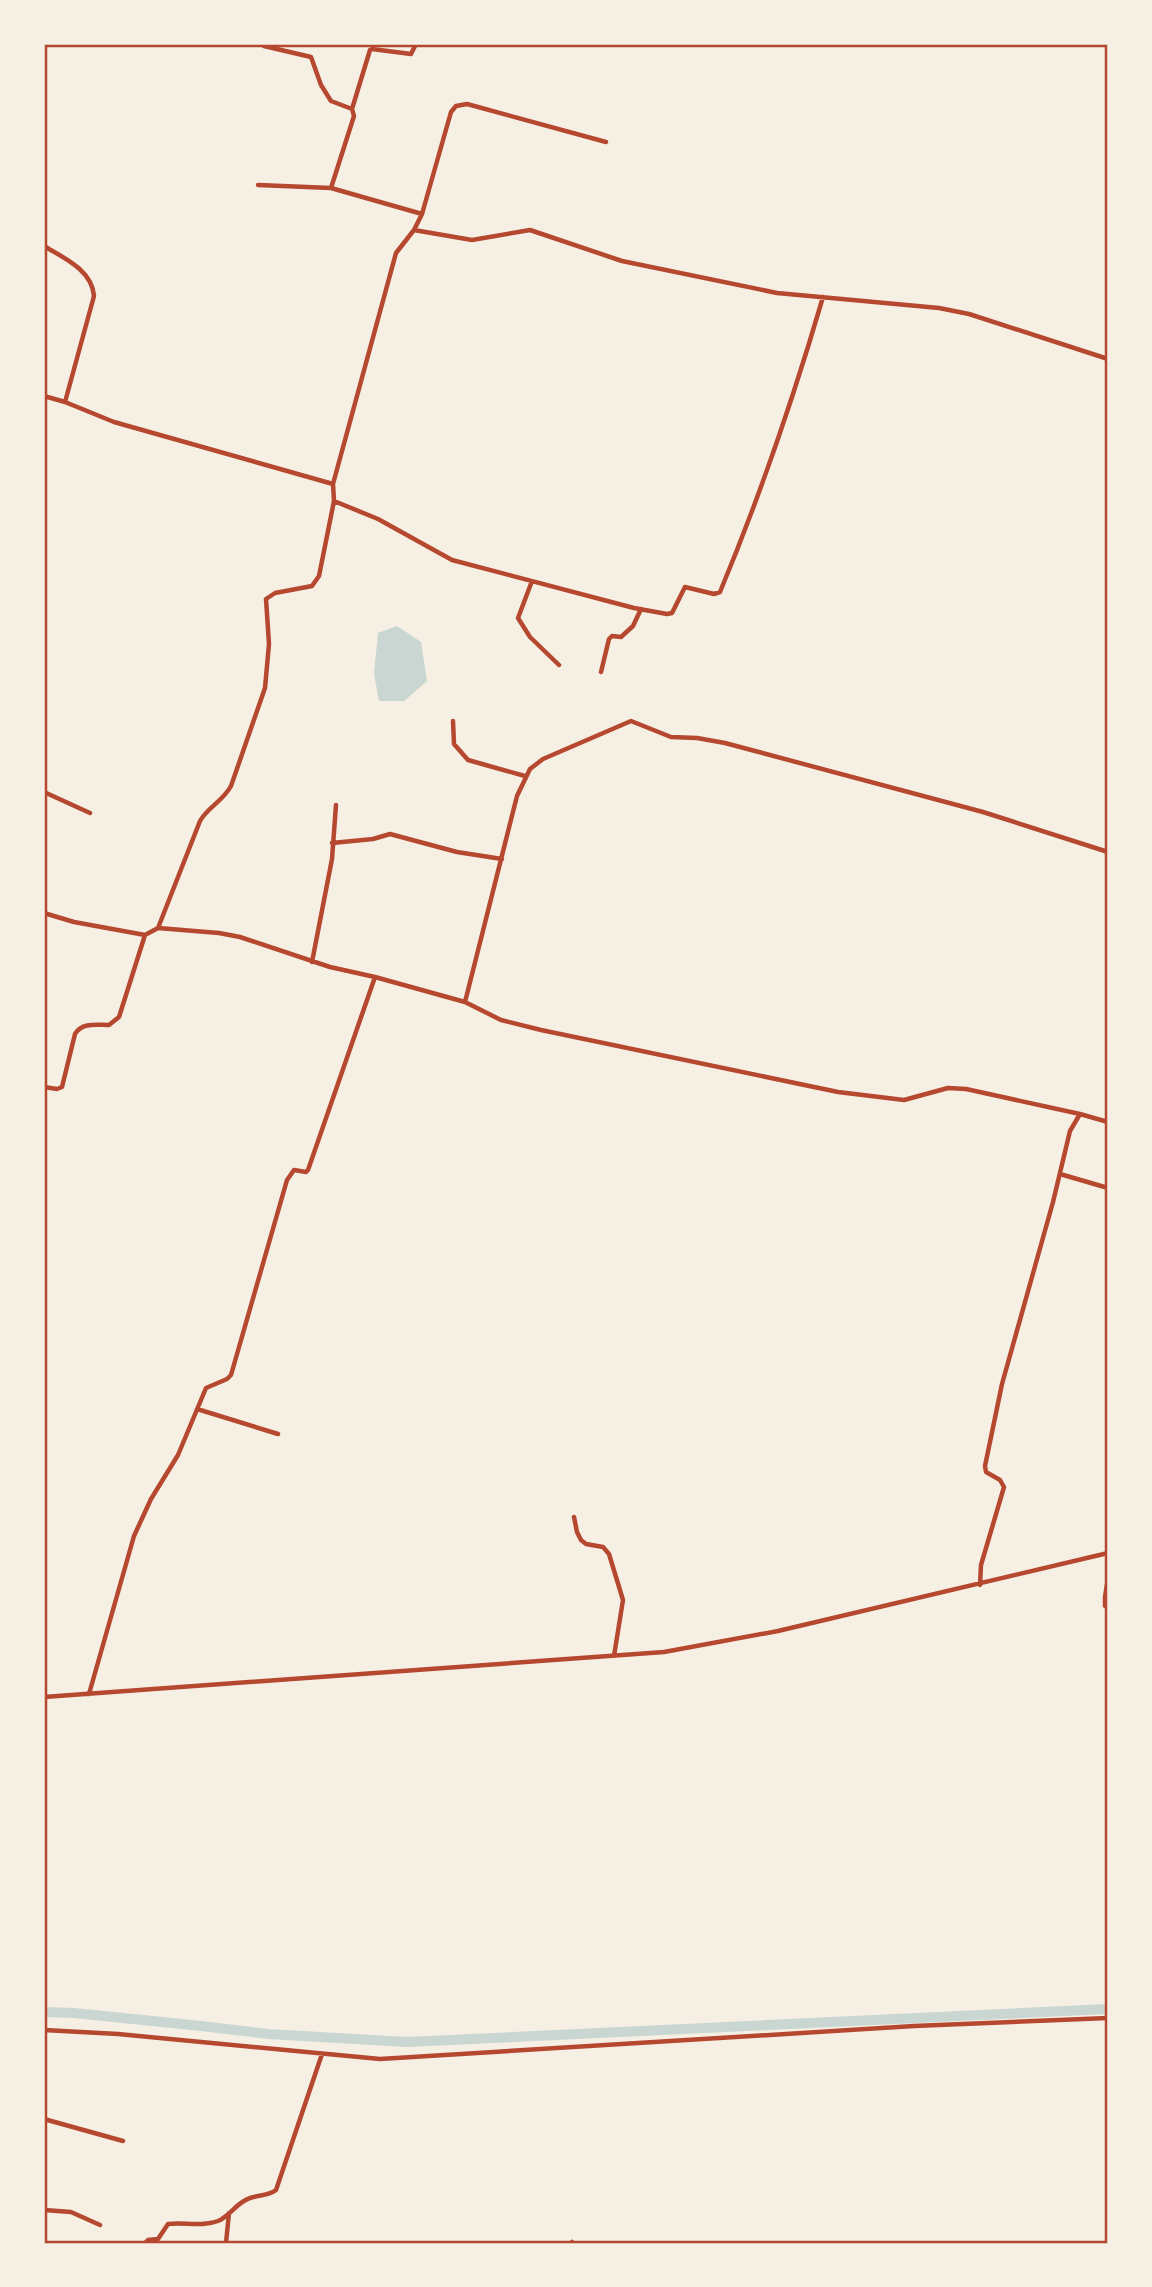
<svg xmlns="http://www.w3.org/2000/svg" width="1152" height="2287" font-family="Raleway,sans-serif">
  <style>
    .water { fill: #c9d6d2 }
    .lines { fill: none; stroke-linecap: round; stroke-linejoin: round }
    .canal { stroke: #c9d6d2; stroke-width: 10 }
    .minor { stroke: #b5482f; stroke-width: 4.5 }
    .neatline { fill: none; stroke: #b5482f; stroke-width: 2.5 }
  </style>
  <rect width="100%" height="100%" fill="#f6efe4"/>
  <path class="water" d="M397 626 421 642 427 681 404 701H379L374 674 378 633Z"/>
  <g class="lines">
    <path class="canal" d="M44 2012 74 2013 201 2026 268 2034 407 2042 1108 2009"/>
    <path class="minor" d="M264 46 311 57 321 85 331 101 352 109 354 116 331 188
      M352 109 370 50 372 49 411 54 416 44
      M258 185 331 188 422 214
      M414 230 422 214 451 112 456 106 467 104 606 142
      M44 246C64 258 92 270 94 296L65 402
      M44 396 65 402 114 422 333 484 396 253 414 230 472 240 530 230 622 261 777 293 939 308 969 314 1108 359
      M334 501 378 519 452 560 634 608 667 614 672 613 685 587 714 594 720 592C760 496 794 396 823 297
      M532 581 518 618 530 637 559 665
      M601 672 609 639 612 636 621 637 633 626 641 609
      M453 721 454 744 468 760 525 776
      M44 792 90 813
      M332 843 373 839 390 834 457 852 502 859
      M44 913 74 922 145 935 158 928 219 933 240 937 330 967 375 977 465 1002 501 1020 541 1030 838 1092 904 1100 948 1088 966 1089 1080 1114
      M158 928 200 821C208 807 223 801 231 786L265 688 269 644 266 599 275 593 312 586 319 576 334 501 333 484
      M312 962 332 859 336 805
      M465 1002 517 796 530 769 543 759 631 721 671 737 697 738 725 743 983 812 1108 852
      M44 1087 57 1089 62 1087 75 1034C82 1022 97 1025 109 1025L119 1017 145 935
      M1060 1174 1108 1188
      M197 1409 278 1434
      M574 1517 577 1532 581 1540 586 1544 603 1547 609 1554 623 1600 614 1656
      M1108 1578 1105 1597V1606L1108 1608
      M980 1585 981 1565 1004 1487 1000 1480 986 1472 985 1466 1002 1384 1053 1202 1070 1131 1080 1114 1108 1122
      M89 1694 134 1536 151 1499 178 1455 206 1388 227 1379 231 1375 287 1180 294 1170 306 1172 308 1170 375 977
      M44 1697 664 1652 778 1631 1108 1553
      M44 2030 118 2034 380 2059 914 2026 1108 2018
      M44 2119 123 2141
      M44 2210 71 2212 100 2225
      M145 2243 148 2240 158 2239 168 2224C184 2222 202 2227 218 2221 230 2216 237 2202 250 2198 259 2195 268 2196 276 2190L322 2054
      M226 2243 229 2213
      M571 2243 572 2242"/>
  </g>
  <rect width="1152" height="2287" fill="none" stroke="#f6efe4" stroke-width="91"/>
  <rect x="46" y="46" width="1060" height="2196" class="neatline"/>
</svg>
